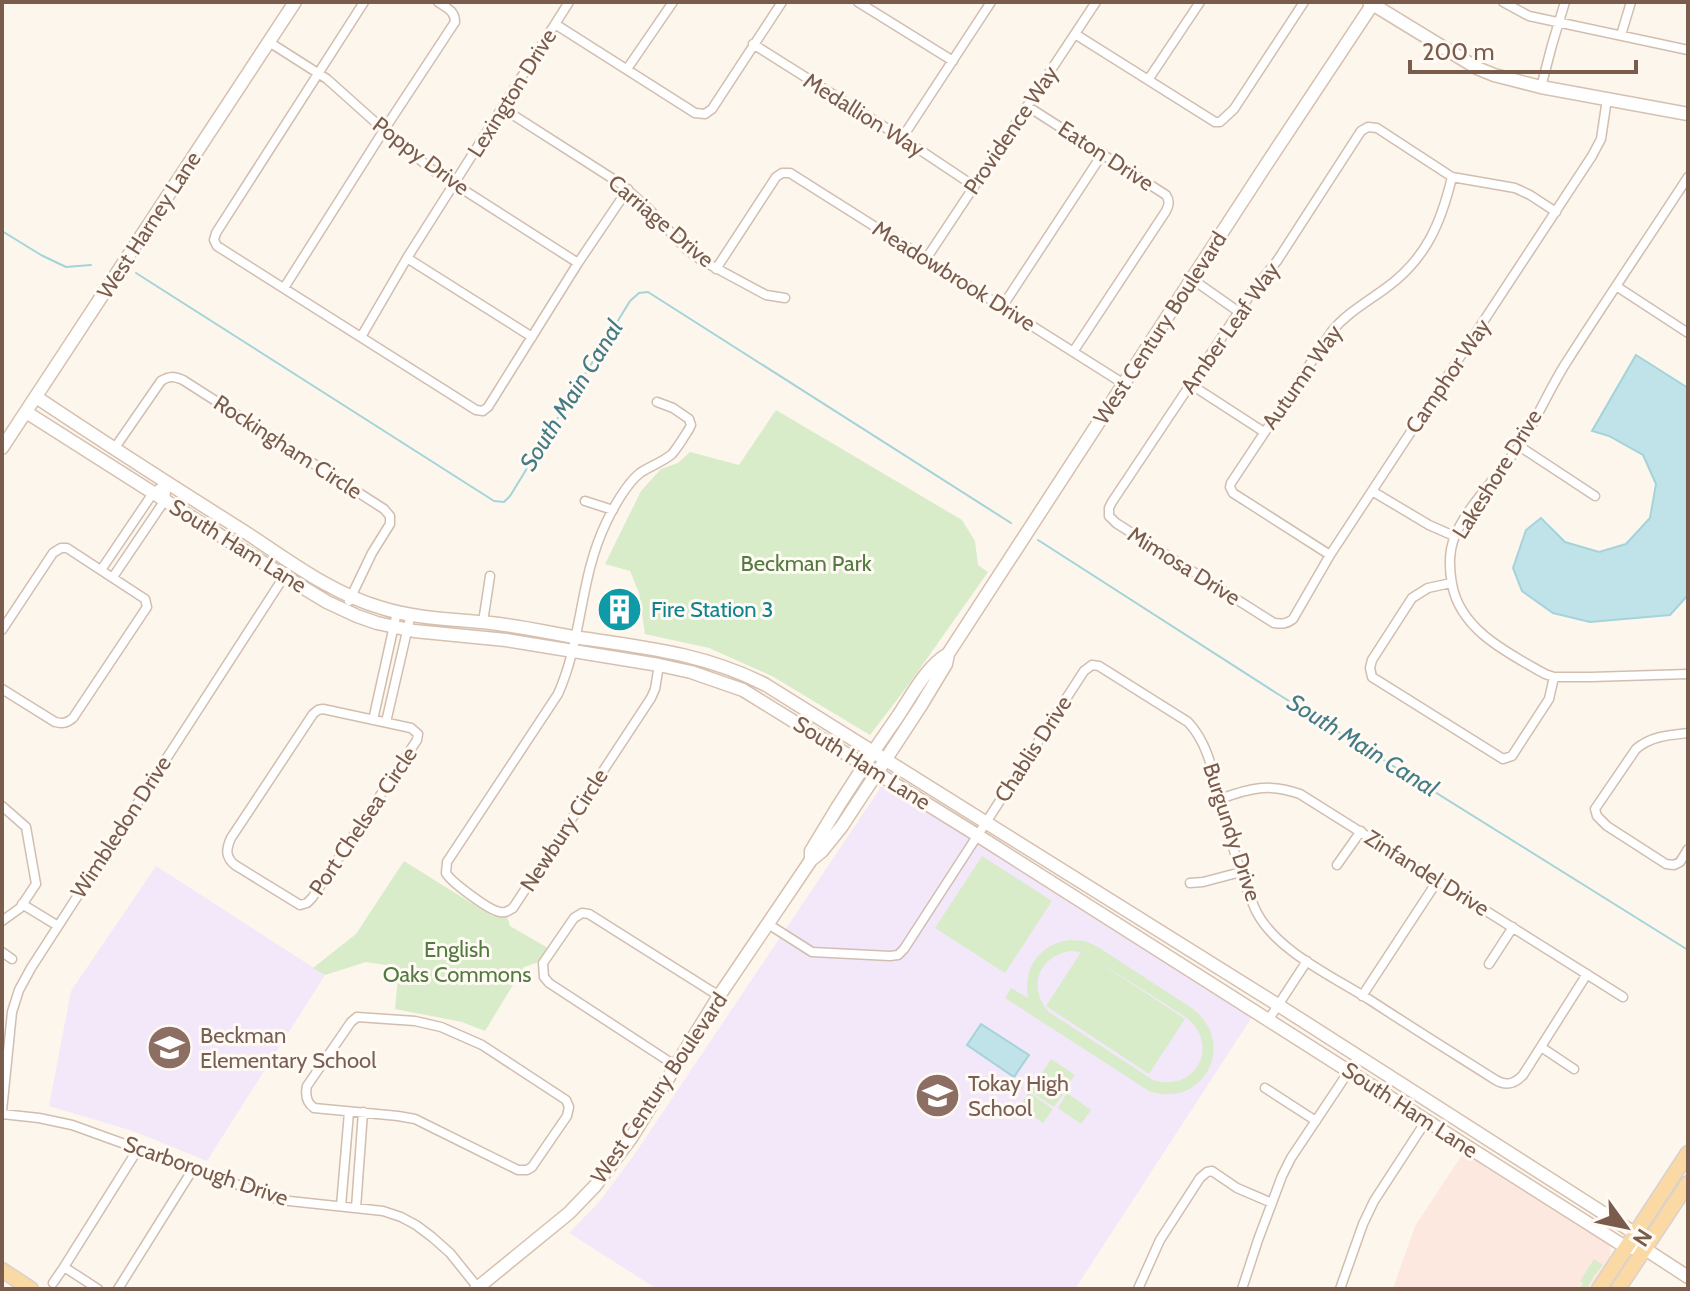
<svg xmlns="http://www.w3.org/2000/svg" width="1690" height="1291" font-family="Cabin,sans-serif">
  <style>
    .commercial { fill: #fde8e0 }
    .education { fill: #f3e8fa }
    .green { fill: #d8ecc9; fill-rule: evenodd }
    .water { fill: #bfe3e8; stroke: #a5d3da; stroke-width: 2 }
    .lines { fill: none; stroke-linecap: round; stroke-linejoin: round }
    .stream { stroke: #a5d3da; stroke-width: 2 }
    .street-casing { stroke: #d1beb0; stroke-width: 11 }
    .secondary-casing { stroke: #d6c0b0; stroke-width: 15 }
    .primary-casing { stroke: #dad1cd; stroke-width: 17 }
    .street { stroke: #fff; stroke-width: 8 }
    .secondary { stroke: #fff; stroke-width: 12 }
    .primary { stroke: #fbd9a5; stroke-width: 14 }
    .labels { text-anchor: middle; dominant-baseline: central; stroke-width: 6; stroke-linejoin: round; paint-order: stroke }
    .street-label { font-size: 22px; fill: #7a5c4d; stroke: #fffaf3 }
    .park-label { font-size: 22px; fill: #537a41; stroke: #fffaf3 }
    .culture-label { font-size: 22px; fill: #0d838f; stroke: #fffaf3; text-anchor: start }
    .education-label { font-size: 22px; fill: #785e54; stroke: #fffaf3; text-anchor: start }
    .water-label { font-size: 24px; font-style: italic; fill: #437c86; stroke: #fffaf3 }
  </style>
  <rect width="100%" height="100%" fill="#fdf6ec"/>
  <path class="commercial" d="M1466 1149 1609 1243 1611 1251 1609 1262 1591 1289H1393L1415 1226Z"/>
  <path class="education" d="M881 787H889L1252 1017 1075 1289H657L569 1233 599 1202 634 1155Z
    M156 866 325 975 207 1161 133 1131 49 1106 71 991Z"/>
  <path class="green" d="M776 410 962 520 975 541 978 565 988 572 909 684 870 735 772 676 709 648 645 634 639 593 630 571 605 564 641 491 661 469 678 463 690 452 739 465Z
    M982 856 1052 901 1005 973 935 928Z
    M404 861 492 916H507L510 926 548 948 539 962 524 967 485 1031 462 1022 395 1009 399 967 366 962 325 975 313 968 356 934Z
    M1070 940 1085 941 1098 947 1193 1009C1238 1044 1203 1110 1149 1091L1005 998 1011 988 1028 998C1023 968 1039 944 1070 940ZM1071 951 1081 952 1046 1006 1149 1074 1185 1019 1090 956 1187 1018C1221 1046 1195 1093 1153 1080L1049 1012C1027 988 1038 956 1071 951Z
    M1051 1059 1075 1075 1065 1089 1042 1073Z
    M1040 1076 1064 1093 1054 1107 1030 1091Z
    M1029 1092 1053 1109 1043 1123 1019 1107Z
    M1067 1093 1091 1110 1081 1124 1058 1108Z
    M1594 1259 1603 1265 1594 1276 1587 1289H1580L1583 1283 1580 1281Z"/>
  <path class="water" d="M1636 355 1688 388V595L1670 615 1590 622 1553 613 1522 591 1513 568 1526 530 1541 518 1565 542 1599 552 1626 544 1650 518 1656 484 1643 455 1609 436 1592 431Z
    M981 1024 1029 1055 1014 1077 967 1045Z"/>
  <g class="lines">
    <path class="stream" d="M2 231 41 255 66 267 91 265
      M136 273 494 501 504 502 510 496 630 301 639 293 648 292 1011 523
      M1038 540 1281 696 1688 950"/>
    <defs>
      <path id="street" d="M364 2 216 233 214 240 217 246 476 410 483 411 488 407 578 263 628 189
        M858 2 953 61
        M1503 2 1529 16 1688 50
        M555 24 695 113 705 114 712 109 782 2
        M1075 34 1215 122H1220L1234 109 1304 2
        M1621 35 1631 2
        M269 42 327 79 384 130 431 169 578 263
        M753 44 902 138 974 186
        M627 69 673 2
        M1148 80 1200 2
        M1541 87 1552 45 1565 2
        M1027 106 1166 195C1170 201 1169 205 1166 211L1073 352
        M502 108 621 184 648 208 686 249 701 260 766 295 785 298
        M902 138 991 2
        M1688 177C1647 240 1604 303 1564 366 1548 392 1536 421 1519 446 1500 474 1467 506 1455 536 1449 550 1449 568 1452 584 1460 630 1508 653 1545 674L1554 677H1591L1688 674
        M1556 212 1530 195 1515 188 1452 177 1377 128 1368 127 1361 131 1277 261 1254 289 1112 502 1109 508V516L1116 523 1274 623C1282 624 1287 624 1293 619L1330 555 1372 491 1592 156 1601 139 1607 99
        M407 258 532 337
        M926 259 1096 2
        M716 269 776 177 782 173H790L1124 384
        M1192 279 1239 312
        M1616 286 1688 333
        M284 288 384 130 455 22C455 11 447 8 438 2
        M1002 307 1103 153
        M361 337 407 258 569 2
        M1190 384 1264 432
        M657 402 673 408 689 419 691 425 689 429C684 437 678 447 672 454 663 462 650 466 640 473 627 483 613 508 606 523 579 579 583 638 558 694L447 862 446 873C451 882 490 911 500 912 506 913 508 911 513 908L651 698 655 689 659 665
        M1519 446 1595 496
        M114 449 161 381C169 376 173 376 183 380L384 509 390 516V524L372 553 349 601
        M1372 491 1429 525 1454 536
        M585 501 613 510
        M1330 555 1233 493 1230 487 1231 483 1332 331C1347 313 1367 302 1386 288 1426 259 1441 223 1452 177
        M101 570 153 493 167 483
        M113 577 165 500 167 483
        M1451 583 1428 588 1412 598 1372 660 1370 668 1372 677 1503 759 1512 756 1549 699 1554 677
        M483 622 490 576
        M2 630 53 553 61 548H67L145 599 147 607 73 718C67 723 63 724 55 722L2 689
        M323 709 411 728 418 734 417 740 312 898 307 903 300 905 235 865C225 857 226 849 231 838L313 714 318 710Z
        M373 720 397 612
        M386 722 411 614
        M1688 733C1669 735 1651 736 1636 749L1595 809 1597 816 1607 826 1666 864 1674 865 1680 862 1688 849
        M1220 799C1250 788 1269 783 1300 794L1623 997
        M2 806 26 827 36 884 20 908 2 921
        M1337 865 1361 831
        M1190 883 1203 882 1241 872
        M22 904 58 926
        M768 924 812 952 890 956 898 955 904 949 1084 671 1092 665 1099 666 1188 722C1208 743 1213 773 1220 800 1230 837 1240 876 1256 911 1276 951 1334 977 1370 1000 1411 1027 1453 1053 1494 1079 1505 1086 1514 1085 1523 1075L1587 974
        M2 952 12 959
        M1489 964 1513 927
        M1362 996 1438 880
        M357 1017 415 1021 441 1027 482 1045 566 1100 569 1107 567 1116 532 1167 527 1170H518L415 1119 398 1116 314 1108C307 1103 305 1095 307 1086L351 1022Z
        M1269 1019 1307 961
        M1541 1047 1574 1069
        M676 1066 549 983 544 977 543 963 574 918 582 913 589 914 719 996
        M1265 1088 1316 1121
        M2 1111 12 1012 19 990 31 968 287 572
        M2 1114 39 1118 72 1125 280 1200 383 1211 401 1217 416 1225 432 1237 450 1253 479 1289
        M341 1206 349 1112
        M356 1208 363 1112
        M53 1283 64 1267
        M98 1289 64 1267 138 1149
        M118 1289 193 1169
        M1138 1289 1160 1240 1200 1178 1207 1172 1212 1171 1237 1188 1272 1203
        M1242 1289 1258 1240 1282 1176 1291 1158 1359 1056
        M1340 1289 1363 1224 1374 1201 1426 1121"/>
      <path id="secondary" d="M1369 2 1477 68 1494 75 1541 87 1688 114
        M36 397C105 443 175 488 245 532 288 560 332 594 382 608 417 619 454 619 490 623 518 626 546 632 574 637 641 647 704 653 766 685L1278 1005 1636 1234 1645 1249 1688 1277
        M26 412 284 576 327 602 357 616 377 623 414 631 506 640 659 665 691 672 743 690 977 835 1627 1248H1633
        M2 448 295 2
        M811 860V851C838 805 867 760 898 716 912 695 926 667 948 654
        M476 1289 569 1213 595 1186 631 1138 719 996 811 860 822 851 842 826 920 707 946 664 948 654 1264 168 1374 2"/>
      <path id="primary" d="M2 1270 31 1289
        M1599 1289 1688 1153
        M1618 1289 1688 1183"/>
    </defs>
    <use href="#street" class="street-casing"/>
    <use href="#secondary" class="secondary-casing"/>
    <use href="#primary" class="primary-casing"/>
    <use href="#street" class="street"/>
    <use href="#secondary" class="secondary"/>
    <use href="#primary" class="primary"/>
  </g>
  <defs>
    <symbol id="building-disc" viewBox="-11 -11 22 22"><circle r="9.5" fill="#0f9aa8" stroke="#fffaf3"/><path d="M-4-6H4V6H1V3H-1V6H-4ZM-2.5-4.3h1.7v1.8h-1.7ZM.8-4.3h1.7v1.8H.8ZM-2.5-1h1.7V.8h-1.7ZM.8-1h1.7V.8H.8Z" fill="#fff"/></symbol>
    <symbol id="school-disc" viewBox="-11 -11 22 22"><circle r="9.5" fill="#8d6e63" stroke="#fffaf3"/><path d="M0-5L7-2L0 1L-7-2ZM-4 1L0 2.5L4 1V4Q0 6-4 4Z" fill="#fff"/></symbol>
  </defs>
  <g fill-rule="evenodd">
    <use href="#building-disc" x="594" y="584" width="51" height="51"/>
    <use href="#school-disc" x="144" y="1022" width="51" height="51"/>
    <use href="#school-disc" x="912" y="1070" width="51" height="51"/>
  </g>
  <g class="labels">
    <g class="street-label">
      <text transform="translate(512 93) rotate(-58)">Lexington Drive</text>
      <text transform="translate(864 115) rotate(32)">Medallion Way</text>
      <text transform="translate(1011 130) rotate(-56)">Providence Way</text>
      <text transform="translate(421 156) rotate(37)">Poppy Drive</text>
      <text transform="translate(1106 156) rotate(33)">Eaton Drive</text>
      <text transform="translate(661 221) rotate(40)">Carriage Drive</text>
      <text transform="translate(149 225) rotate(-57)">West Harney Lane</text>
      <text transform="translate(954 276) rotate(32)">Meadowbrook Drive</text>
      <text transform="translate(1160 328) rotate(-57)">West Century Boulevard</text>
      <text transform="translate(1230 328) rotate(-55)">Amber Leaf Way</text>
      <text transform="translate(1448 376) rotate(-56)">Camphor Way</text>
      <text transform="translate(1302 377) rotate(-55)">Autumn Way</text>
      <text transform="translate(288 447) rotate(33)">Rockingham Circle</text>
      <text transform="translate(1497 474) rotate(-58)">Lakeshore Drive</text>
      <text transform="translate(238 546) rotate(32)">South Ham Lane</text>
      <text transform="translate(1184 566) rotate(32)">Mimosa Drive</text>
      <text transform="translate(1033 749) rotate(-57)">Chablis Drive</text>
      <text transform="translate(862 763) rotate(32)">South Ham Lane</text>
      <text transform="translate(363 821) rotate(-56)">Port Chelsea Circle</text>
      <text transform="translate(121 827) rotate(-57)">Wimbledon Drive</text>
      <text transform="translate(564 830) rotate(-57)">Newbury Circle</text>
      <text transform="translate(1232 832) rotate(72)">Burgundy Drive</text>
      <text transform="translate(1427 873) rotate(32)">Zinfandel Drive</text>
      <text transform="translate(659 1088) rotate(-56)">West Century Boulevard</text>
      <text transform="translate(1410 1110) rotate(33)">South Ham Lane</text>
      <text transform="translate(206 1171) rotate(19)">Scarborough Drive</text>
    </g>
    <g class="park-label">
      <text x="806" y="563">Beckman Park</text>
      <text x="457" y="949">English<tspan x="457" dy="25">Oaks Commons</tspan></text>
    </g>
    <g class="culture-label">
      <text x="651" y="609">Fire Station 3</text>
    </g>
    <g class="education-label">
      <text x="200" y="1035">Beckman<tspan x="200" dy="25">Elementary School</tspan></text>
      <text x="968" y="1083">Tokay High<tspan x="968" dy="25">School</tspan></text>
    </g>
    <g class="water-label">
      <text transform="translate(571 395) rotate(-58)">South Main Canal</text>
      <text transform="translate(1363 745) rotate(32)">South Main Canal</text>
    </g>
  </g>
  <rect width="1690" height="1291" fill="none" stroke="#7a5c4d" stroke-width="8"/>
  <g transform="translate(1626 1227) rotate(123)" stroke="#fffaf3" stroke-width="6" paint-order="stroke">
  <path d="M0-6L14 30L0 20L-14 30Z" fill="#7a5c4d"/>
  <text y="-12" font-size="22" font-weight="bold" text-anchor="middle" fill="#7a5c4d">N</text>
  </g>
  <path d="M1410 60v12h226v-12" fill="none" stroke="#7a5c4d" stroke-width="4"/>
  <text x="1422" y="60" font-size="24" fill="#7a5c4d" stroke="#fffaf3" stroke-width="6" paint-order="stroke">200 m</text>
</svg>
